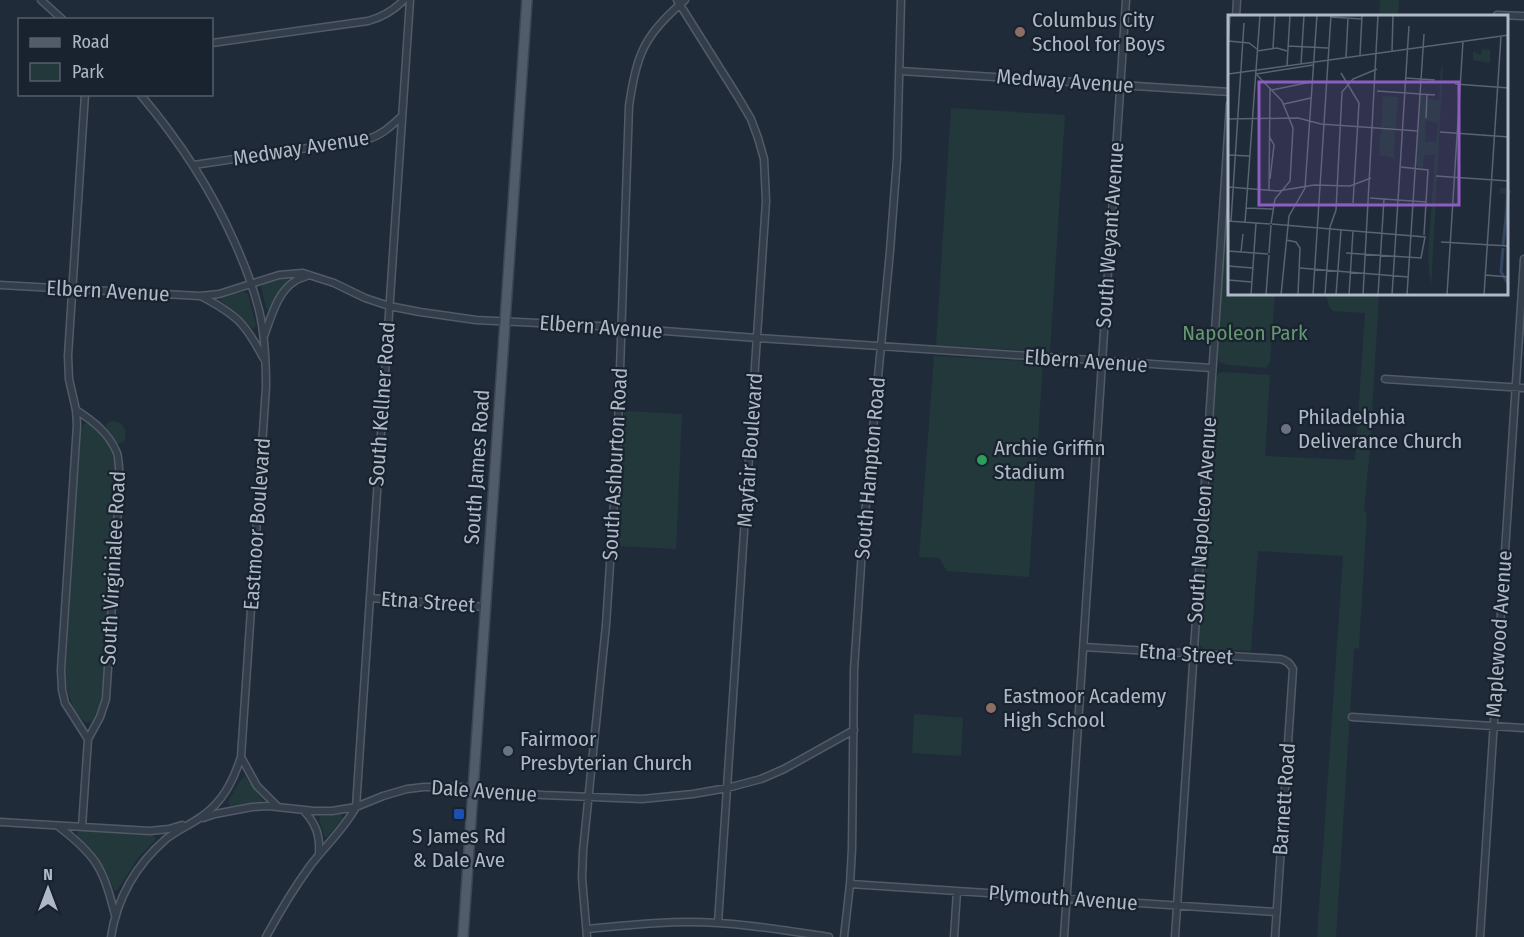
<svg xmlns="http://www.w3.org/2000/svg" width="1524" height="937" font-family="'Fira Sans Condensed',sans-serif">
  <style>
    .green { fill: #22383b }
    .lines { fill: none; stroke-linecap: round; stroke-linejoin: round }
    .street-casing { stroke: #515b68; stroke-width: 9 }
    .primary-casing { stroke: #3d4653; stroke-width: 12 }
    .street { stroke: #343d4a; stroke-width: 6 }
    .primary { stroke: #515c6a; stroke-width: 9 }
    .education-dot { fill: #8d6e63; stroke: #19222f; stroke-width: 2 }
    .worship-dot { fill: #6b7280; stroke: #19222f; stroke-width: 2 }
    .leisure-dot { fill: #2e9e5b; stroke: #19222f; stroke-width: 2 }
    .transit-dot { fill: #1a4fb4; stroke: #19222f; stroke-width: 2 }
    .labels { text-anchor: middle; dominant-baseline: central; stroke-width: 4.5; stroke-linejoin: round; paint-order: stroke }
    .poi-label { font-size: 21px; fill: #aeb8c6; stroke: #19222f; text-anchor: start }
    .street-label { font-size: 21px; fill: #aeb8c6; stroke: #19222f }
    .park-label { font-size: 21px; fill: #659870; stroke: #19222f }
    .inset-river { fill: none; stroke: #324662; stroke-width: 3 }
    .inset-road { fill: none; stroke: #596372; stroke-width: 1.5 }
    .view { fill: #8d5dc1; fill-opacity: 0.15; stroke: #8d5dc1; stroke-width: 3 }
    .inset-edge { fill: none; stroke: #aeb8c6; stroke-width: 3 }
  </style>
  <rect width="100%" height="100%" fill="#202b3a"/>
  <path class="green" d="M1380 0H1399L1398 16H1379Z
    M951 108 1065 115 1050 352 936 345Z
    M1230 157V294H1275L1270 362 1266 368 1228 365 1220 362 1217 356Z
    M285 278 288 279 287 283 279 292 271 308 268 310 266 308 261 287 265 283Z
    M242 292H245L248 294 256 325 253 329 238 314 220 300 222 297Z
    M1326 294H1379L1370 450 1364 511 1367 514 1359 648 1354 649 1336 937H1317L1343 556 1258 551 1251 651 1204 649 1201 647 1199 642 1216 378 1219 373 1223 372 1270 375 1265 456 1355 460 1365 313 1333 311 1329 306Z
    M934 356 1043 362 1029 577 947 571 939 558 919 557Z
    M624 411 682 414 676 549 618 546Z
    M112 421C125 422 129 433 123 443H116L106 427V424Z
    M87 423C108 430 116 460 116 480L102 696C91 753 67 704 65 676L81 430 84 424Z
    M914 714 963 718 961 756 912 753Z
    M245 776 263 800 261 802 230 806 228 802C233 794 238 781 245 776Z
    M340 814 342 815 343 819 327 837 325 838 319 820 321 816Z
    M81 831 152 835 155 837V840L138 858 118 889 116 891 113 889C106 867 94 851 77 837V832Z"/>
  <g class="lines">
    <defs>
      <path id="street" d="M41 0 63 20
        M677 0 738 97 751 119 758 138 764 159 766 201 718 923
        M1497 15 1524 16
        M1236 16 1237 0
        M212 43 368 21C383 17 393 11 404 0
        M900 71 1230 92
        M194 165 368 139C382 135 391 126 402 116
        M0 285 200 296 219 294 279 275 303 273 334 283 365 298 389 306 420 312 476 320 598 326 757 338 1212 368
        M201 296C237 315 245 323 264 359
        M264 336C271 318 277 292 295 281 299 278 305 277 309 275
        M1385 379 1524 388
        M76 410C93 421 109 433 117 453 119 460 119 470 120 478L106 699 100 717 88 739
        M370 598 486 607
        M1084 647 1280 659C1286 660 1290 663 1293 669L1275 937
        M1352 717 1524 728
        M241 757 257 786 278 807
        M304 811C316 824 320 835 319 853
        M203 818 215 814 252 807 268 806 314 811H332L356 807 383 796 407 789 424 787H461L485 791 543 795 642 799 693 794 727 788 761 779 784 769 854 730
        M0 822 150 831 169 829 182 825
        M58 826C97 856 103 868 115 915
        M82 827 88 739 65 703 62 690 61 670 77 425 76 410 69 379 68 356 85 94
        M850 884 1277 912
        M587 929C620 926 654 922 688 922 735 922 783 930 829 937
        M111 937C117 898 136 865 166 839 177 830 190 825 201 817 223 802 233 781 241 757L266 387C266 361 265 335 259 310 253 286 244 263 234 241 210 187 178 139 140 94
        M266 937C279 913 294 888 310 866 325 846 344 829 356 807L410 0
        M587 937 582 878 583 851 606 625 617 457 629 106C637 53 644 35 685 0
        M844 937 850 884 852 849 854 670 863 535 890 251 897 159 901 0
        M954 937 957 891
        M1064 937 1126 0
        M1175 937 1230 104
        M1480 937 1524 259"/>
      <path id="primary" d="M463 937 527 0"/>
    </defs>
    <use href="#street" class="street-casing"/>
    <use href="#primary" class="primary-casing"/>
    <use href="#street" class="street"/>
    <use href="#primary" class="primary"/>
  </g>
  <g class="education-dot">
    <circle cx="1020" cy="32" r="6"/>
    <circle cx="991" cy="708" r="6"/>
  </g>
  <g class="worship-dot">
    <circle cx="1286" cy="429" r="6"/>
    <circle cx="508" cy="751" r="6"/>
  </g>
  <circle class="leisure-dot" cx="982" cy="460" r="6"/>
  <rect class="transit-dot" x="453" y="808" width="12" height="12" rx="3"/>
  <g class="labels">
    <g class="poi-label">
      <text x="1032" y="20">Columbus City<tspan x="1032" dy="24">School for Boys</tspan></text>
      <text x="1298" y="417">Philadelphia<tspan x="1298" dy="24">Deliverance Church</tspan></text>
      <text x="994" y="448">Archie Griffin<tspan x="994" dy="24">Stadium</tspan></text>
      <text x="1003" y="696">Eastmoor Academy<tspan x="1003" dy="24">High School</tspan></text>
      <text x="520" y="739">Fairmoor<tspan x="520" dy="24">Presbyterian Church</tspan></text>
      <text x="459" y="836" text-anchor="middle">S James Rd<tspan x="459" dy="24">&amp; Dale Ave</tspan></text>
    </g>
    <g class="street-label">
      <text transform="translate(1065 81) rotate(4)">Medway Avenue</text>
      <text transform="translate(301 148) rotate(-9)">Medway Avenue</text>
      <text transform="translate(1110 235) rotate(-86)">South Weyant Avenue</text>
      <text transform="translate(108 291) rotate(3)">Elbern Avenue</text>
      <text transform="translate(601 327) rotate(4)">Elbern Avenue</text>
      <text transform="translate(1086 361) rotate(4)">Elbern Avenue</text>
      <text transform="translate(382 404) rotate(-86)">South Kellner Road</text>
      <text transform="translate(750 450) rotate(-86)">Mayfair Boulevard</text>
      <text transform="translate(615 464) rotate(-87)">South Ashburton Road</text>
      <text transform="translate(477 467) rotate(-86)">South James Road</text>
      <text transform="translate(870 468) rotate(-85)">South Hampton Road</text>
      <text transform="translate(1202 520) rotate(-86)">South Napoleon Avenue</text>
      <text transform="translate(257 524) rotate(-86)">Eastmoor Boulevard</text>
      <text transform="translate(113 568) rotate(-87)">South Virginialee Road</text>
      <text transform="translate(428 602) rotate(4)">Etna Street</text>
      <text transform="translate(1499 634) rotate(-86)">Maplewood Avenue</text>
      <text transform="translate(1186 654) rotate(4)">Etna Street</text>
      <text transform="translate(484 791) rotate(4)">Dale Avenue</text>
      <text transform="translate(1284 799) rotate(-86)">Barnett Road</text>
      <text transform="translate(1063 898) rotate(4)">Plymouth Avenue</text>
    </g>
    <g class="park-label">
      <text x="1245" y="333">Napoleon Park</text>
    </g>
  </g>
  <g transform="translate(1228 15)">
    <rect width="280" height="280" fill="#202b3a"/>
    <path d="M254 34 262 35V48L245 45V36L253 40ZM213 52H215L203 274 200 242 207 140H196L195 153 189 152 192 80H198V104L200 84 211 85ZM198 105 210 108 208 127H197ZM155 81 170 82 168 113 153 112ZM153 114 167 115 166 143 151 140ZM272 173H280L276 230 277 179 271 178Z" fill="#22383b" fill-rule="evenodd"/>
    <path class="inset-river" d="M275 230 281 175M275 233 273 257 281 270"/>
    <path class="inset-road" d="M103 2 134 4M0 26 21 28 29 34M60 31 100 33M45 33 47 0M29 36 49 33 59 36M164 36 165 0M0 37 2 0M132 40 134 0M118 42 120 3M73 49 76 0M59 51 62 0M113 58 131 88 125 188M0 59 281 20M28 59 85 50M29 60 54 86 65 113 62 166 47 184 43 209M178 63 207 65M227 69 281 73M44 75 83 67M149 76 207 80M56 89 83 83M198 103 199 80M0 104 70 103 93 109 190 116M212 117 281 122M41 121 46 130 42 164M0 140 22 141M173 152 200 155 196 220M208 161 281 166M0 172 50 176 86 170 122 171 143 163M41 175 42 73M142 183 198 187M108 189 141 190M18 193 45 194M0 206 42 209M3 206 16 8M17 208 32 0M44 209 197 222 193 243 118 238M58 225 68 227 72 233 70 280M213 227 281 231M0 236 40 239M13 237 15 219M41 238 43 210M0 251 25 253M72 253 180 262M257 260 281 262M0 265 24 267M23 280 28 208M38 280 41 240M53 280 61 201 77 173 89 0M85 280 103 0M97 280 102 212 108 195 114 77 125 64 149 54M108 280 113 215M121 280 125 216M135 280 150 0M150 280 156 184M164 280 181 11M179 280 196 19M219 280 235 26M256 280 273 21"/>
    <path class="view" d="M31 67H231V190H31Z"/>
    <rect width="280" height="280" class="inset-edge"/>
  </g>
  <rect x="18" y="18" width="195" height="78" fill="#19222f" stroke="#555e6b" stroke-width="1.5"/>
  <rect x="30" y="38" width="30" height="9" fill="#515c6a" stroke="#555e6b" stroke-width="1.5"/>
  <text x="72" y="48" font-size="18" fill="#aeb8c6">Road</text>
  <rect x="30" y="63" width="30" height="18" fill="#22383b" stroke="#555e6b" stroke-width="1.5"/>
  <text x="72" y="78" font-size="18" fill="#aeb8c6">Park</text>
  <g transform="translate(48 889)" stroke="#19222f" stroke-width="4.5" paint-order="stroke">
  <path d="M0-4.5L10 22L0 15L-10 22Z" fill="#aeb8c6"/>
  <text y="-9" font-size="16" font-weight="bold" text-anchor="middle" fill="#aeb8c6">N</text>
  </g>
</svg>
